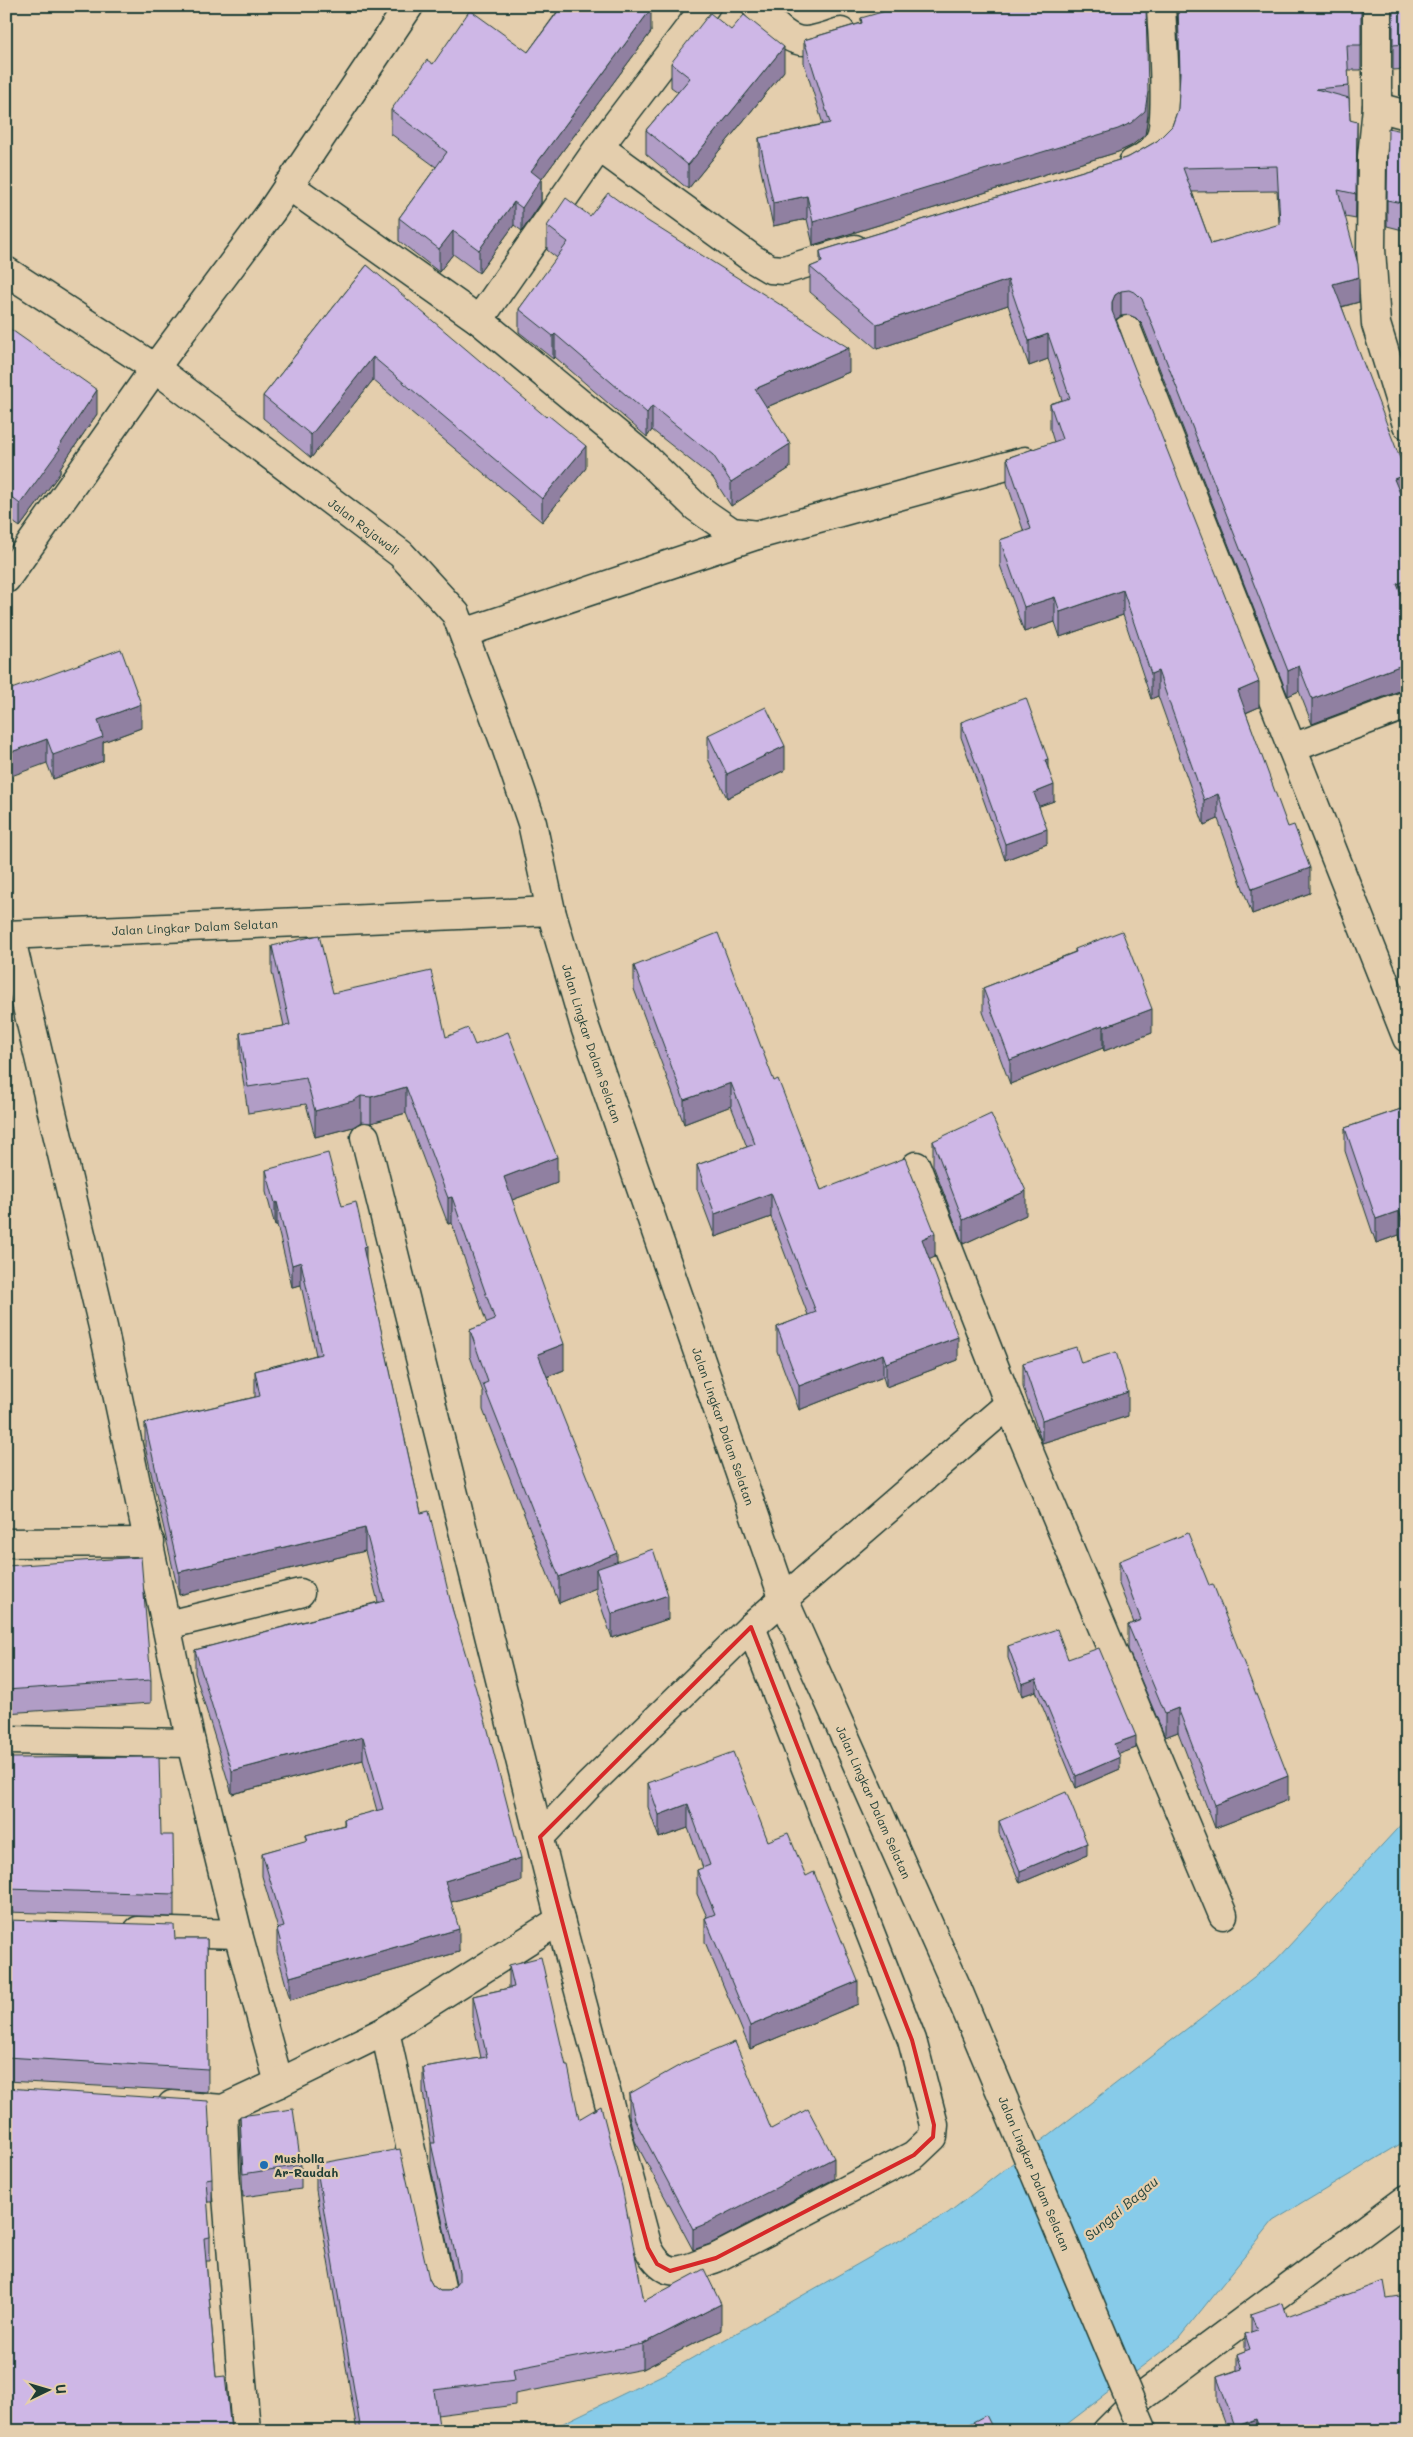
<svg xmlns="http://www.w3.org/2000/svg" width="1413" height="2437" font-family="Mali,sans-serif">
  <style>
    .water { fill: #87cbe9; stroke: #5d92a1 }
    .lines { fill: none; stroke-linecap: round; stroke-linejoin: round }
    .minor-casing { stroke: #1f3d34; stroke-width: 31 }
    .major-casing { stroke: #1f3d34; stroke-width: 31 }
    .minor { stroke: #e4cead; stroke-width: 28 }
    .major { stroke: #e4cead; stroke-width: 28 }
    .major-bridge-casing { stroke: #1f3d34; stroke-width: 31; stroke-linecap: butt }
    .major-bridge { stroke: #e4cead; stroke-width: 28 }
    .wall { fill: #b19dc6; stroke: #1f3d34; fill-rule: evenodd }
    .shaded-wall { fill: #9080a1; stroke: #1f3d34 }
    .building { fill: #ceb7e6; stroke: #1f3d34; fill-rule: evenodd }
    .marked { fill: none; stroke: #d62828; stroke-width: 4; stroke-linejoin: round }
    .poi-dot { fill: #1f6fb2; stroke: #e4cead; stroke-width: 2 }
    .labels { text-anchor: middle; dominant-baseline: central; stroke-width: 4.5; stroke-linejoin: round; paint-order: stroke }
    .street-label { font-size: 12px; fill: #1f3d34; stroke: #e4cead }
    .poi-label { font-size: 12px; font-weight: bold; fill: #1f3d34; stroke: #e4cead; text-anchor: start }
    .water-label { font-size: 14px; font-style: italic; fill: #24443d; stroke: #e4cead }
  </style>
  <rect width="100%" height="100%" fill="#e4cead"/>
  <filter id="ink" filterUnits="userSpaceOnUse"><feTurbulence type="fractalNoise" baseFrequency=".02" numOctaves="2"/><feDisplacementMap in="SourceGraphic" scale="10" xChannelSelector="R" yChannelSelector="G"/><feConvolveMatrix kernelMatrix="1 2 1 2 8 2 1 2 1" color-interpolation-filters="sRGB"/></filter>
  <g filter="url(#ink)">
    <path class="water" d="M1407 1818V2140L1273 2221 1179 2338 1058 2431H547L664 2374 948 2213 1276 1960Z"/>
    <g class="lines">
      <defs>
        <g id="minor">
          <path d="M756 6C769 19 787 43 807 41 818 40 830 35 841 32"/>
          <path d="M1377 6V107L1372 157 1371 249 1376 324 1407 425"/>
          <path d="M1377 107 1407 115"/>
          <path d="M599 147 753 259 770 269 784 270 855 249"/>
          <path d="M1133 163C1142 159 1154 151 1159 141 1170 121 1162 34 1161 6"/>
          <path d="M288 185 479 320 647 459 696 507 710 517 732 532 757 535"/>
          <path id="s1" d="M6 271 155 368 401 554 456 614 504 741 532 823 551 911"/>
          <path d="M479 320 599 147 706 6"/>
          <path d="M1127 330 1292 748"/>
          <path d="M6 579 155 368 271 212 409 6"/>
          <path d="M464 633 757 535 1025 461"/>
          <path d="M1407 705 1292 748 1407 1038"/>
          <path d="M10 935 103 1327 191 1743 238 1934 279 2083"/>
          <path d="M365 1137 560 1920 648 2248C667 2284 684 2269 716 2258L914 2155 933 2137 934 2125 912 2040 751 1627"/>
          <path d="M916 1166 1009 1404"/>
          <path d="M6 1543 150 1542"/>
          <path d="M167 1625 300 1593"/>
          <path d="M6 1740 191 1743"/>
          <path d="M540 1837 588 1786 751 1627 1009 1404 1223 1915"/>
          <path d="M138 1931 238 1934"/>
          <path d="M385 2031 444 2301"/>
          <path d="M172 2105 223 2109 279 2083 385 2031 560 1920"/>
          <path d="M223 2109 225 2171 246 2431"/>
          <path d="M1107 2431 1141 2397 1407 2199"/>
        </g>
        <g id="major">
          <path id="s2" d="M6 935 551 911 585 1027 784 1600 957 1988"/>
        </g>
      </defs>
      <use href="#minor" class="minor-casing"/>
      <use href="#major" class="major-casing"/>
      <use href="#minor" class="minor"/>
      <use href="#major" class="major"/>
      <defs>
        <g id="major-bridge">
          <path id="s3" d="M957 1988 1143 2431"/>
        </g>
      </defs>
      <use href="#major-bridge" class="major-bridge-casing"/>
      <use href="#major-bridge" class="major-bridge"/>
    </g>
    <path class="wall" d="M559 6H647L651 32 541 180V203L522 231 514 225 479 273 453 254 439 272 399 241V218L436 167 391 134V110L433 64 528 52 559 9Z
      M1177 6H1361V70H1348L1350 120 1357 147 1356 219 1345 217 1359 302 1342 307 1406 499 1403 500 1407 510V605L1405 606 1407 609V690H1402L1312 724 1299 691 1288 696 1142 324 1136 318 1129 315 1121 316 1116 319 1259 707 1246 713 1310 893 1252 914 1218 819 1204 825 1158 696 1151 699 1123 615 1060 637 1055 622 1024 632 1000 565V540L1024 532 1007 483V458L1054 442 1050 429V404L1062 400 1048 359 1029 366 1008 305 877 349 810 292V267L820 263V251L1129 157 1157 141 1172 126 1178 109 1180 81ZM1277 191 1279 225 1211 244 1192 192Z
      M1393 6H1407V69L1393 70Z
      M861 18 1148 115 1145 135 1131 146 1118 152 813 245 807 219 773 226 759 161V138L823 124 804 63V40L861 23Z
      M731 30 784 71 688 189 646 154V130L678 92 671 87V63Z
      M1407 132V231L1387 226V200Z
      M590 216 849 372 767 407 790 468 731 506 713 478 652 430 647 437 555 357 553 359 519 332V309L557 258 547 250V226Z
      M367 265 586 468 542 522 373 380 311 458 263 418V396Z
      M6 326 97 414 60 468V473L20 527 6 517Z
      M6 691 141 728 103 742V761L53 779 47 763Z
      M961 722 1048 767 1054 801 1039 806 1047 844 1005 860 961 737Z
      M708 735 785 770 727 798 708 759Z
      M272 946 333 993 446 1037 475 1045 557 1183 512 1200 564 1370 547 1377 617 1561 668 1619 612 1638 596 1592V1588L559 1603 483 1410V1392L470 1356V1330L487 1324 452 1223 448 1224 406 1113 371 1123 361 1122 353 1127 315 1137 306 1104 248 1113 240 1059V1033L284 1026 272 972Z
      M1075 949 1152 1033 1104 1051 1103 1048 1010 1084 983 1012V988L1075 952Z
      M634 966 774 1081 821 1190 935 1257 929 1259 958 1360 886 1387 883 1377 799 1410 777 1351V1327L808 1315 771 1217 715 1237 697 1189V1165L747 1147 731 1106 684 1124 634 989Z
      M1407 1107V1259L1399 1235 1376 1243 1345 1151V1128Z
      M933 1141 1026 1215 963 1244 933 1165Z
      M266 1170 342 1206 366 1262 421 1513 452 1608 521 1881 451 1902 459 1952 290 2000 277 1952V1929H278L262 1876V1853L306 1841V1835L344 1825V1819L377 1811 363 1760 232 1794 195 1673V1650L378 1602 365 1551 179 1595 145 1446V1423L255 1397V1371L316 1355 301 1285 292 1287 277 1225 275 1226 266 1192Z
      M1023 1363H1081L1128 1416 1042 1443 1023 1387Z
      M1119 1561 1288 1800 1215 1828 1178 1732 1165 1737 1128 1649V1625L1134 1623 1119 1584Z
      M6 1566 151 1680V1703L6 1713Z
      M1008 1646 1068 1659 1136 1748 1118 1754 1120 1769 1076 1788 1036 1691 1022 1696 1008 1658Z
      M6 1758 161 1835 174 1894V1917L6 1912Z
      M648 1783 768 1841 858 2004 750 2049 705 1942V1918L707 1917 697 1894V1870L703 1868 688 1828 659 1838 648 1807Z
      M999 1821 1087 1855 1020 1883 999 1833Z
      M6 1920 175 1939H207L208 2092 6 2081Z
      M509 1965 566 2066 579 2119 644 2301 721 2330 643 2369 515 2394V2405L437 2415 439 2431H357L316 2190V2164L429 2279 433 2286 440 2291H448L454 2287 456 2284 431 2169V2143L423 2092V2067L481 2058 473 2021V1996L509 1988Z
      M6 2088 212 2178V2202H207L210 2237V2261H206L216 2377Z
      M629 2094 771 2129 834 2179 710 2244 693 2250 635 2141 629 2115Z
      M240 2116 301 2165V2189L243 2197 240 2140Z
      M1251 2314 1287 2316 1407 2431H1228L1217 2401V2377L1237 2370V2354L1245 2351V2334L1251 2332Z"/>
    <path class="shaded-wall" d="M651 9V32L541 180V203L522 231V208L531 171Z
      M784 47V71L688 189V165Z
      M1148 92V115L1145 135 1131 146 1118 152 813 245V222Z
      M1357 122V147L1356 219V194Z
      M807 196V219L773 226V203Z
      M514 202V225L479 273V250Z
      M453 231V254L439 272V249Z
      M1359 277V302L1333 309V284Z
      M1008 280V305L877 349V324Z
      M1121 291V316L1115 320 1112 327V302L1115 295Z
      M555 334V357L553 359V336Z
      M1048 334V359L1029 366V341Z
      M849 348V372L755 412V389Z
      M373 357V380L311 458V435Z
      M97 390V414L60 468V473L20 527V504Z
      M652 406V430L647 437V413Z
      M790 444V468L731 506V482Z
      M586 446V468L542 522V499Z
      M1406 474V499L1394 504V479Z
      M1407 580V605L1397 609V584Z
      M1123 590V615L1060 637V612Z
      M1055 597V622L1024 632V607Z
      M1402 665V690L1312 724V699Z
      M1299 666V691L1288 696V671Z
      M1158 671V696L1151 699V674Z
      M1259 682V707L1238 716V691Z
      M141 704V728L103 742V761L53 779V755L98 720Z
      M47 739V763L6 778V754Z
      M785 746V770L727 798V774Z
      M1048 759V775L1045 760Z
      M1054 785V801L1034 808V793Z
      M1218 794V819L1204 825V800Z
      M1047 829V844L1005 860V844Z
      M1310 868V893L1252 914V889Z
      M1152 1009V1033L1104 1051V1027Z
      M1103 1025V1048L1010 1084V1060Z
      M731 1083V1106L684 1124V1100Z
      M406 1087V1113L371 1123V1097Z
      M361 1096V1122L353 1127 315 1137V1111Z
      M557 1157V1183L504 1203V1177Z
      M1026 1191V1215L963 1244V1220Z
      M771 1193V1217L715 1237V1214Z
      M452 1197V1223L448 1224V1198Z
      M277 1202V1225L275 1226V1203Z
      M1399 1211V1235L1376 1243V1219Z
      M935 1233V1257L922 1263V1239Z
      M366 1246V1269L363 1247Z
      M301 1262V1285L292 1287V1265Z
      M958 1337V1360L886 1387V1363Z
      M564 1344V1370L538 1380V1354Z
      M883 1354V1377L799 1410V1386Z
      M1128 1392V1416L1042 1443V1420Z
      M365 1528V1551L179 1595V1572Z
      M617 1553V1579L596 1569V1588L559 1603V1577Z
      M668 1595V1619L612 1638V1614Z
      M1036 1679V1691L1022 1696V1684Z
      M1178 1708V1732L1165 1737V1713Z
      M1136 1736V1748L1114 1756V1744Z
      M363 1737V1760L232 1794V1771Z
      M1120 1757V1769L1076 1788V1776Z
      M1288 1776V1800L1215 1828V1805Z
      M688 1804V1828L659 1838V1815Z
      M1087 1843V1855L1020 1883V1871Z
      M521 1858V1881L445 1904V1881Z
      M459 1929V1952L290 2000V1977Z
      M858 1981V2004L750 2049V2026Z
      M834 2158V2179L710 2244 693 2250V2229Z
      M721 2304V2330L643 2369V2344Z
      M1256 2419V2431H1235V2427Z"/>
    <path class="building" d="M562 6H647L651 9 531 171 541 179 522 208 514 202 479 250 453 231 439 249 399 218 447 152 391 110 427 60 433 64 470 10 528 52Z
      M903 6H1146L1148 92 1145 111 1131 123 1118 129 813 222 807 196 773 203 759 138 830 123 804 40 862 23 861 18Z
      M1178 6H1361V45H1347L1349 86 1316 89 1349 98 1350 120 1357 122 1356 194 1338 190 1358 264 1359 277 1333 284 1406 474 1394 479 1407 510V580L1397 584 1407 609V665H1402L1312 699 1299 666 1288 671 1142 299 1136 293 1129 290 1121 291 1115 295 1112 302V311L1259 682 1238 691 1288 827 1294 825 1310 868 1252 889 1218 794 1204 800 1158 671 1151 674 1123 590 1060 612 1055 597 1024 607 1000 540 1031 529 1007 458 1062 439 1050 404 1070 398 1048 334 1029 341 1008 280 877 324 810 267 822 262 820 251 1129 157 1157 141 1172 126 1178 109 1180 73ZM1277 166 1280 224 1211 244 1183 168Z
      M1393 6H1407V44L1393 45Z
      M710 13 731 30 744 15 784 47 688 165 646 130 690 78 671 63Z
      M1388 128 1407 132V204L1387 200Z
      M608 193 638 215 849 348 755 389 790 444 731 482 713 455 652 406 647 413 555 334 553 336 519 309 568 242 547 226 566 198 590 216Z
      M367 265 546 417 548 415 586 446 542 499 373 357 311 435 263 396Z
      M6 326 97 390 58 448 60 449 20 504 6 493Z
      M121 649 141 704 98 720 103 737 53 755 47 739 6 754V691Z
      M1026 698 1048 759 1045 760 1054 785 1034 793 1047 829 1005 844 961 722Z
      M766 707 785 746 727 774 708 735Z
      M1122 931 1152 1009 1104 1027 1103 1025 1010 1060 983 988 1076 952 1075 949Z
      M718 933 774 1081 778 1079 821 1190 905 1158 935 1233 922 1239 958 1337 886 1363 883 1354 799 1386 777 1327 816 1312 771 1193 715 1214 697 1165 755 1144 731 1083 684 1100 634 966Z
      M319 935 333 993 431 971 446 1037 468 1028 475 1045 508 1032 557 1157 504 1177 564 1344 538 1354 617 1553 559 1577 483 1384 488 1382 470 1330 495 1320 452 1197 448 1198 406 1087 371 1097 361 1096 353 1101 315 1111 306 1078 248 1087 240 1033 290 1025 272 946Z
      M1407 1107V1235L1399 1211 1376 1219 1345 1128Z
      M991 1114 1026 1191 963 1220 933 1141Z
      M328 1153 342 1206 356 1202 366 1246 363 1247 421 1513 429 1511 452 1608 488 1730 521 1858 445 1881 459 1929 290 1977 277 1929 284 1927 262 1853 308 1840 306 1835 345 1825 344 1819 383 1809 363 1737 232 1771 195 1650 384 1601 365 1528 179 1572 145 1423 260 1396 255 1371 321 1354 301 1262 292 1265 277 1202 275 1203 266 1170Z
      M1076 1347 1081 1363 1116 1352 1128 1392 1042 1420 1023 1363Z
      M1188 1533 1209 1585 1213 1584 1288 1776 1215 1805 1178 1708 1165 1713 1128 1625 1141 1620 1119 1561Z
      M653 1549 668 1595 612 1614 596 1569Z
      M141 1557 151 1680 6 1690V1566Z
      M1057 1629 1068 1659 1099 1648 1136 1736 1114 1744 1120 1757 1076 1776 1036 1679 1022 1684 1008 1646Z
      M733 1752 768 1841 788 1833 806 1876 814 1872 858 1981 750 2026 705 1918 715 1914 697 1870 710 1865 688 1804 659 1815 648 1783Z
      M159 1757 161 1835H173L174 1894 6 1889V1758Z
      M1066 1792 1087 1843 1020 1871 999 1821Z
      M6 1920 174 1925 175 1939H207L208 2069 6 2057Z
      M541 1957 566 2066H568L579 2119 601 2106 622 2187 644 2301 704 2269 721 2304 643 2344 513 2369 515 2380 434 2390 439 2426 409 2431H361L316 2164 400 2149 429 2279 433 2286 440 2291H448L454 2287 459 2281V2272L431 2143H435L423 2067 487 2057 473 1996 514 1987 509 1965Z
      M735 2042 771 2129 808 2109 834 2158 710 2222 693 2229 635 2120 629 2094 682 2064Z
      M6 2088 208 2101 212 2178 206 2179 210 2237 204 2238 216 2377 225 2376 231 2431H6Z
      M293 2109 301 2165 243 2174 240 2116Z
      M1384 2281 1387 2298 1407 2295V2345L1406 2346 1407 2349V2431H1260L1256 2419 1235 2427 1217 2377 1242 2369 1237 2354 1250 2349 1245 2334 1257 2330 1251 2314 1283 2303 1287 2316Z
      M986 2415 994 2431H956Z"/>
  </g>
  <path class="marked" d="M751 1627 912 2040 934 2125 933 2137 914 2155 716 2258 670 2271 657 2264 648 2248 540 1837Z"/>
  <circle class="poi-dot" cx="264" cy="2165" r="5"/>
  <g class="labels">
    <g class="street-label">
      <text stroke="none"><textPath href="#s1" startOffset="440">Jalan Rajawali</textPath></text>
      <text stroke="none"><textPath href="#s2" startOffset="189">Jalan Lingkar Dalam Selatan</textPath></text>
      <text stroke="none"><textPath href="#s2" startOffset="684">Jalan Lingkar Dalam Selatan</textPath></text>
      <text stroke="none"><textPath href="#s2" startOffset="1089">Jalan Lingkar Dalam Selatan</textPath></text>
      <text stroke="none"><textPath href="#s2" startOffset="1494">Jalan Lingkar Dalam Selatan</textPath></text>
      <text stroke="none"><textPath href="#s3" startOffset="201">Jalan Lingkar Dalam Selatan</textPath></text>
    </g>
    <g class="poi-label">
      <text x="274" y="2158">Musholla<tspan x="274" dy="14">Ar-Raudah</tspan></text>
    </g>
    <g class="water-label">
      <text transform="translate(1121 2208) rotate(-40)">Sungai Bagau</text>
    </g>
  </g>
  <rect width="1413" height="2437" fill="none" stroke="#e4cead" stroke-width="25"/>
  <rect x="12" y="12" width="1388" height="2412" fill="none" stroke="#1f3d34" stroke-width="2" filter="url(#ink)"/>
  <g transform="translate(48 2390) rotate(85)" stroke="#e4cead" stroke-width="4" paint-order="stroke">
  <path d="M0-4L9 19L0 12L-9 19Z" fill="#1f3d34"/>
  <text y="-8" font-size="14" font-weight="bold" text-anchor="middle" fill="#1f3d34">U</text>
  </g>
</svg>
